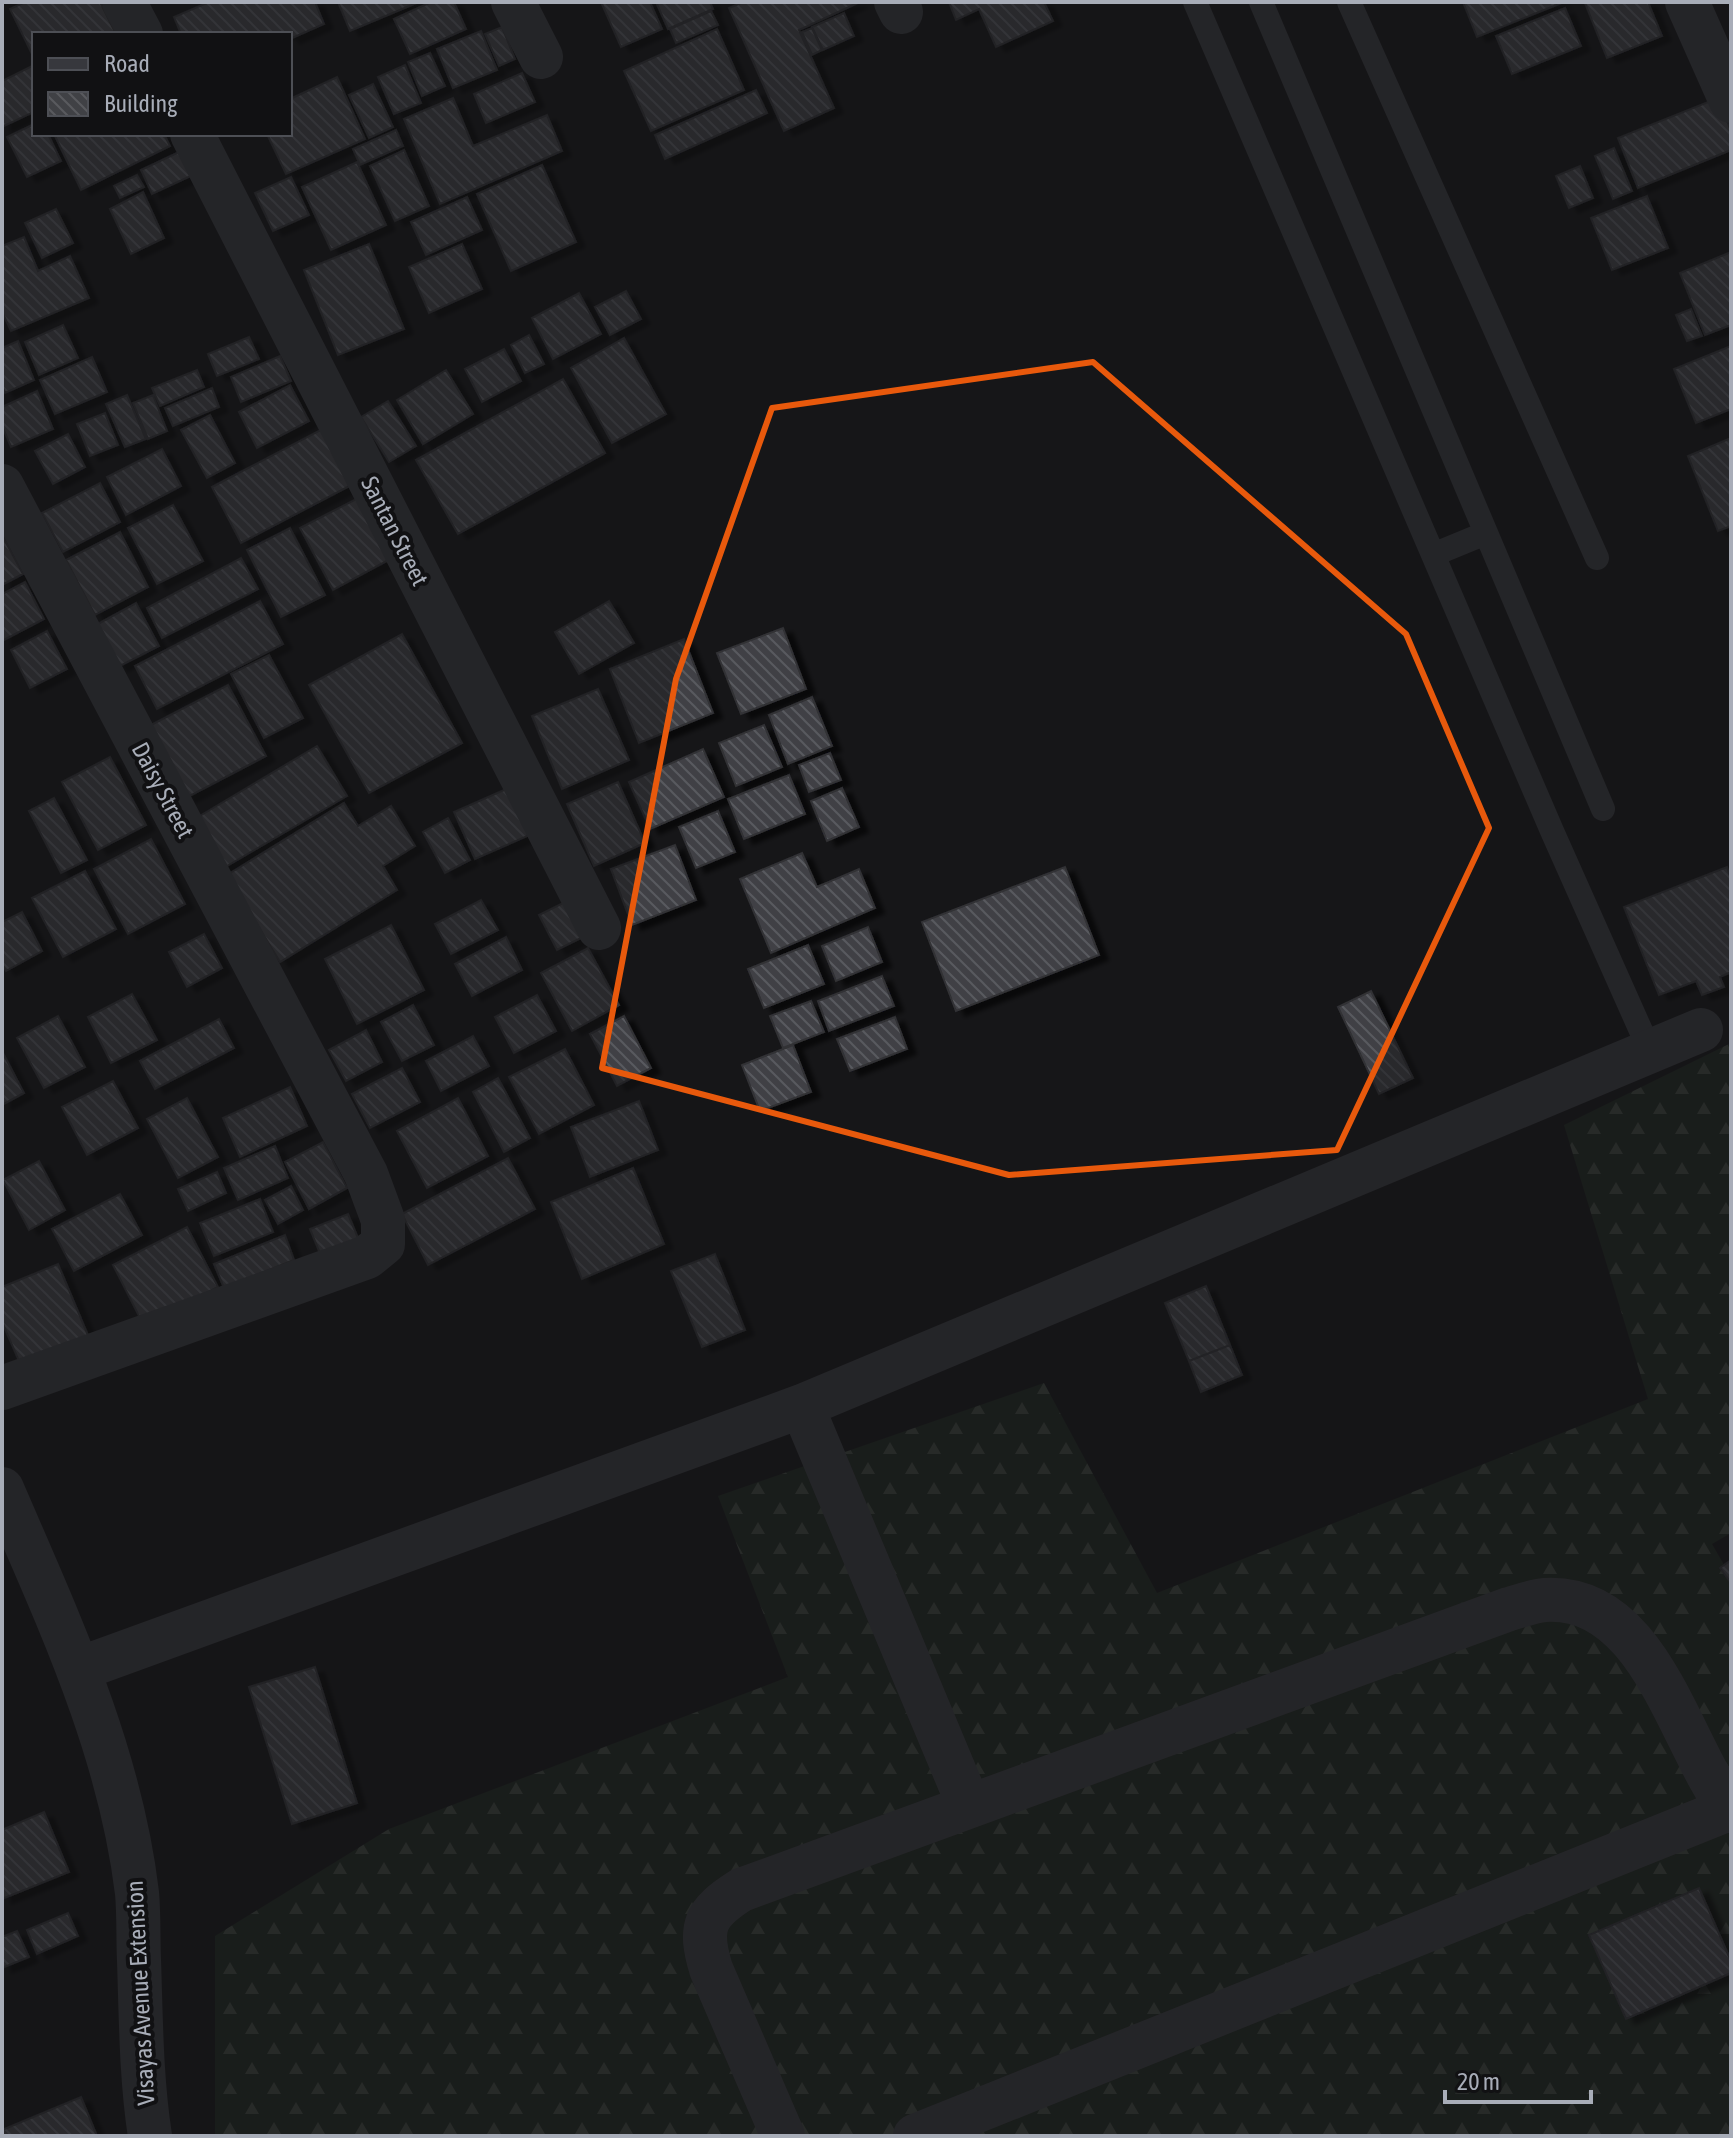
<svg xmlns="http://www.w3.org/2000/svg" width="1733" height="2138" font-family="'Asap Condensed',sans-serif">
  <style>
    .forest { fill: url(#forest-firs) }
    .building { fill: url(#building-back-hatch); stroke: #303034; stroke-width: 2; filter: url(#shadow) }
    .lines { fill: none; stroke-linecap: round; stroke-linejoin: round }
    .lane { stroke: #37383d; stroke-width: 24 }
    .street { stroke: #37383d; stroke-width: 44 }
    .marked { fill: none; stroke: #e8590c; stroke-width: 6; stroke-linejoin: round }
    .labels { text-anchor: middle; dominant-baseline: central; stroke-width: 8; stroke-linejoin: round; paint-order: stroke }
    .street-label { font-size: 24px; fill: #a8adb8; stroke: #111113 }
  </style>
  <defs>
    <pattern id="forest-firs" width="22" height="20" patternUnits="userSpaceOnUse" patternTransform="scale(2)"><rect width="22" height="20" fill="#1e261f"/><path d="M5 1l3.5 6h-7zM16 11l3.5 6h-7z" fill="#3c433d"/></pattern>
    <pattern id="building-back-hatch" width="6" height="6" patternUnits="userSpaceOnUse" patternTransform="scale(2)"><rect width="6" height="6" fill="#404145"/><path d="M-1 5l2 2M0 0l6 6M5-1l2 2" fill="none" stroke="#595a5e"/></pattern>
    <filter id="shadow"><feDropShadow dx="9" dy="5" stdDeviation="2" flood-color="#0009"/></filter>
  </defs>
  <rect width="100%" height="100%" fill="#161618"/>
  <path class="forest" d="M1731 1043V1533L1712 1544 1731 1577V2136H215V1936L389 1829 788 1677 718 1496 1044 1383 1157 1593 1648 1399 1564 1125Z"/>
  <path class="building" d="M25 2H100L116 34H34V58L10 9Z
    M209 2H315L324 24 290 39V34H181L174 17Z
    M338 2H419L350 31Z
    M431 2H454L466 29 410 54 394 19Z
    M601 2H650L662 29 621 47Z
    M656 2H710L713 9 668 29Z
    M743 2H860L799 30 834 108 784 131 729 8Z
    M949 2H1044L1053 21 996 47 979 9 956 20Z
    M1463 2H1564L1477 37Z
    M1588 2H1648L1662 36 1607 58 1585 3Z
    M1565 8 1581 46 1512 74 1496 36Z
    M711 11 718 25 676 43 670 29Z
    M844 13 854 36 823 50 812 27Z
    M502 27 515 59 499 66 485 34Z
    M812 28 822 50 812 55 802 32Z
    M717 29 744 90 651 131 624 71Z
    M481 31 497 70 453 88 437 49Z
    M430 53 445 86 422 96 408 62Z
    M405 65 421 103 394 114 378 77Z
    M32 66 34 112 2 127V81Z
    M522 73 535 102 486 123 474 94Z
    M337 77 365 139 286 174 267 134H290V99Z
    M373 84 393 127 369 138 349 95Z
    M756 90 767 113 665 159 655 135Z
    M453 98 473 146 547 115 562 151 440 204 404 119Z
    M1718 98 1731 131V150L1638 188 1618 138Z
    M34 124V134H48L61 161 27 177 7 137Z
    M396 130 403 146 360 165 353 149Z
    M54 134H164L170 146 81 190Z
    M1614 148 1632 191 1613 199 1595 156Z
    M404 150 429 206 395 221 370 166Z
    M181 151 193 175 152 194 141 170Z
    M357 162 386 225 331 250 302 187Z
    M542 165 576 242 511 271 477 194Z
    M1580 166 1593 198 1569 208 1556 176Z
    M137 175 144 187 120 198 114 186Z
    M291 177 309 215 273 231 255 193Z
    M143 192 164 238 131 254 110 209Z
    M1647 196 1668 248 1612 270 1591 218Z
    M467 197 482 230 426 255 411 222Z
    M56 209 73 243 42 258 25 223Z
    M24 237 38 271 70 256 89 298 11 331 2 312V246Z
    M369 244 404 329 338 355 304 270Z
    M462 244 482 289 429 313 409 267Z
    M1731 252V325L1705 335 1680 273Z
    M626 291 641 319 610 335 595 307Z
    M579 293 601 334 553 359 532 318Z
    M1691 309 1702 336 1687 341 1676 315Z
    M63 325 78 358 39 375 25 342Z
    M529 335 544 364 525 373 511 345Z
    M249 337 259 359 217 376 208 354Z
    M624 338 666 414 612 443 571 368Z
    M18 341 34 380 5 393 2 386V348Z
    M1731 346V409L1696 423 1674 369Z
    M504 349 521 381 482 402 465 369Z
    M280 356 291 381 241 402 231 377Z
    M92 357 107 392 55 414 40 380Z
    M197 370 204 387 160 406 152 388Z
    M446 370 473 414 423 444 397 400Z
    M563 379 605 453 458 534 416 460Z
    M290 385 309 421 257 448 239 412Z
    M212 388 219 407 173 426 165 408Z
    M37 391 53 429 11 447 2 426V407Z
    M127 395 146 439 125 447 106 404Z
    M153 395 167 431 148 439 133 403Z
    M388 401 416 446 389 462 361 417Z
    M105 413 118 445 90 456 77 424Z
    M210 415 235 463 207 478 181 430Z
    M330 425 359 481 241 543 212 487Z
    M68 434 85 467 53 484 35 451Z
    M1731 438V526L1718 531 1688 456Z
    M162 449 181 486 126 515 107 477Z
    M100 483 120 522 63 552 42 513Z
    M366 494 398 555 333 590 300 528Z
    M173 505 203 561 157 584 128 528Z
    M290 528 325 595 281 617 247 550Z
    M120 532 148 587 95 615 66 560Z
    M2 535 23 574 2 585Z
    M241 558 258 589 162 638 147 608Z
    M25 582 44 619 2 641V594Z
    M260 601 283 644 157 709 135 666Z
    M609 601 634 643 579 674 555 632Z
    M136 603 159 646 118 667 96 625Z
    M783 628 806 689 741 714 717 653Z
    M47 631 67 669 30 688 11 650Z
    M402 634 462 743 369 793 309 685Z
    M684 639 713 713 639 743 610 669Z
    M269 655 303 718 264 738 231 674Z
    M228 685 266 756 186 798 149 726Z
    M598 689 629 760 562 789 532 716Z
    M812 697 832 746 788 764 769 715Z
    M764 725 782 767 736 786 719 743Z
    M317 746 347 796 222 869 193 820Z
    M703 749 724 797 650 829 629 782Z
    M830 753 841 780 809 792 799 765Z
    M110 757 146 825 98 850 62 782Z
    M789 775 805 814 744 839 728 799Z
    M618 782 645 843 594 866 567 804Z
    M520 783 541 830 475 859 454 812Z
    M842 788 859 827 827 841 811 801Z
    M54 798 87 860 61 873 29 811Z
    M344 803 358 826 391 806 415 846 383 866 397 890 280 962 227 875Z
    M718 811 735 852 696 868 679 827Z
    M448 818 470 860 445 873 423 832Z
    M151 839 185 904 128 934 94 869Z
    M675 845 696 900 632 925 611 869Z
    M802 853 817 887 859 869 875 908 771 953 740 879Z
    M1065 867 1099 955 956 1011 922 922Z
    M1727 867 1731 879V972L1720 977 1724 987 1702 995 1696 981 1659 995 1624 907Z
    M85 871 116 929 63 957 32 898Z
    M573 898 591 933 557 950 539 915Z
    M481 900 498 930 451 954 435 924Z
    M22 912 42 951 6 971 2 964V922Z
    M391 925 424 990 357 1024 325 959Z
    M868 927 882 962 836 981 822 946Z
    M204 934 222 968 187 987 169 952Z
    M506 937 522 970 472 996 455 964Z
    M808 945 824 984 764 1008 748 969Z
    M588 948 619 1005 572 1031 541 973Z
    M882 976 894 1006 829 1031 818 1001Z
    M1371 991 1413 1078 1379 1094 1338 1007Z
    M132 994 157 1040 111 1063 88 1017Z
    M537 995 556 1031 514 1053 495 1017Z
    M811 1001 824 1032 783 1048 770 1016Z
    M413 1005 434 1045 402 1061 381 1022Z
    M58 1016 85 1067 44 1088 17 1038Z
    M624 1016 651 1068 617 1086 590 1034Z
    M895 1017 907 1049 850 1071 837 1039Z
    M219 1019 234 1048 155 1089 140 1061Z
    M366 1030 382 1062 346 1081 329 1050Z
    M473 1036 489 1066 441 1091 426 1061Z
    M793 1045 811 1092 760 1111 742 1065Z
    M565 1049 594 1105 539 1134 509 1077Z
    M2 1051 24 1093 2 1105Z
    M402 1068 420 1102 370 1128 352 1094Z
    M498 1078 530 1138 504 1152 473 1092Z
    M113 1081 138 1128 87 1155 62 1107Z
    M290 1087 307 1126 240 1157 223 1118Z
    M187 1098 218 1157 178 1178 147 1119Z
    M458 1098 488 1156 427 1188 397 1131Z
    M639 1101 658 1150 590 1177 571 1127Z
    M323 1142 347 1188 309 1209 285 1162Z
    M275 1146 288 1178 238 1200 224 1168Z
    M508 1158 535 1209 428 1265 402 1214Z
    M39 1161 65 1210 29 1230 3 1180Z
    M633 1168 664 1244 582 1279 551 1202Z
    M217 1172 226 1193 188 1211 178 1189Z
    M291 1186 303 1210 278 1224 265 1200Z
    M120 1194 142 1235 74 1271 52 1229Z
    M260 1199 273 1232 214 1256 200 1223Z
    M348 1214 363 1250 325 1266 310 1229Z
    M187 1227 218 1287 144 1326 113 1265Z
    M285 1235 294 1260 224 1288 214 1264Z
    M715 1254 745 1330 702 1347 671 1271Z
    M58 1264 90 1340 22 1368 2 1322V1287Z
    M1206 1286 1230 1345 1189 1361 1165 1303Z
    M1230 1345 1242 1375 1201 1392 1189 1361Z
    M1731 1560V1583L1720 1568Z
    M315 1667 357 1803 292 1824 249 1687Z
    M44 1812 69 1872 2 1899V1830Z
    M1699 1888 1731 1961V1973L1626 2019 1589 1935Z
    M68 1913 78 1936 37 1954 27 1930Z
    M17 1931 29 1957 2 1968V1937Z
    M81 2097 97 2136H2V2130Z"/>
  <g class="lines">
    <path class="lane" d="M1195 2 1552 831 1650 1051
      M1261 2 1603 809
      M1349 2 1597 558
      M1435 554 1486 533"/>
    <path class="street" d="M124 2 141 34
      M513 2 541 57
      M896 2 901 12
      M1687 2 1731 101
      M192 134 599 928
      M2 486 366 1174 383 1220V1244L367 1257 2 1388
      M802 1406 969 1806
      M2 1489C58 1619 120 1750 137 1893 139 1914 138 1938 139 1960 141 2019 141 2078 150 2136
      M79 1669 802 1406 1701 1030
      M783 2136 711 1969C698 1926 705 1913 741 1890L1509 1609C1520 1606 1533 1601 1545 1600 1651 1594 1679 1745 1731 1811
      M915 2136 1729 1809"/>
  </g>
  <path d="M0 0H1733V2138H0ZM1093 362 1406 634 1489 828 1337 1150 1009 1175 602 1068 676 679 772 408Z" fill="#161618" fill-opacity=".55" fill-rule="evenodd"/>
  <path class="marked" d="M1093 362 1406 634 1489 828 1337 1150 1009 1175 602 1068 676 679 772 408Z"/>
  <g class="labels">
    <g class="street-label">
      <text transform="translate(395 531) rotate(63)">Santan Street</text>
      <text transform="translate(163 790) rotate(62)">Daisy Street</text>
      <text transform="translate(140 1993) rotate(-93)">Visayas Avenue Extension</text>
    </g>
  </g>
  <rect width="1733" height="2138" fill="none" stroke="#a8adb8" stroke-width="8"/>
  <rect x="32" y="32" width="260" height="104" fill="#111113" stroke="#4d4f55" stroke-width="2"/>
  <rect x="48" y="58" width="40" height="12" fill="#37383d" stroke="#4d4f55" stroke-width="2"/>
  <text x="104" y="72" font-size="24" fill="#a8adb8">Road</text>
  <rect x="48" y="92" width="40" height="24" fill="url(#building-back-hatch)" stroke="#4d4f55" stroke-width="2"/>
  <text x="104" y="112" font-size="24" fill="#a8adb8">Building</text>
  <path d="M1445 2090v12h146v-12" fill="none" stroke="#a8adb8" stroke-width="4"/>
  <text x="1457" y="2090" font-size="24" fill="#a8adb8" stroke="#111113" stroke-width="6" paint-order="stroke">20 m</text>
</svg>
